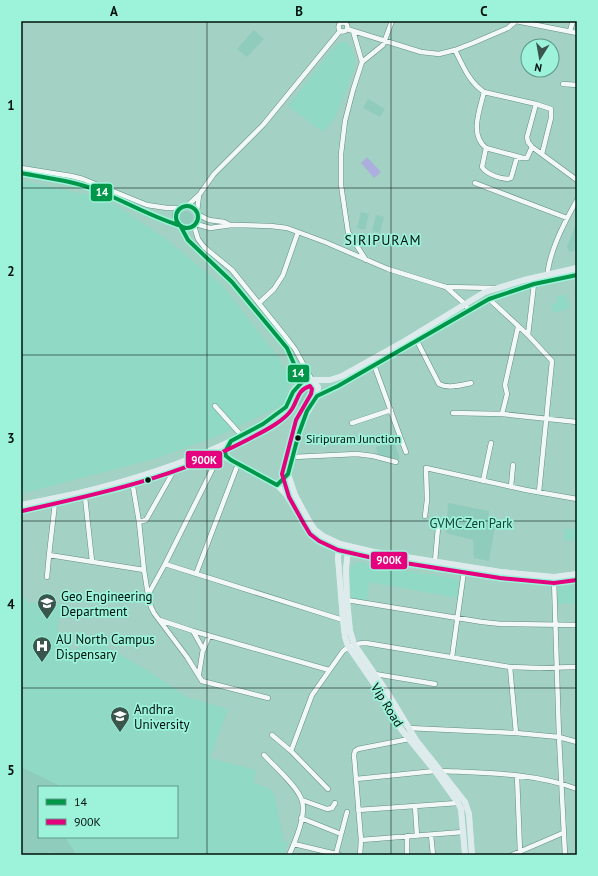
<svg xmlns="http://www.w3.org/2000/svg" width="598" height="876" font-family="'PT Sans',sans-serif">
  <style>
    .built { fill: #8fd9c5; fill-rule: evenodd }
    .green { fill: #90ccbb }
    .water { fill: #acafdd }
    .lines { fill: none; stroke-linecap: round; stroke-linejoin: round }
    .minor-casing { stroke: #658c83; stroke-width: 5.5 }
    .major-casing { stroke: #d6eae4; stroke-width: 6 }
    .minor { stroke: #f1f8f6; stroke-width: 4.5 }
    .major { stroke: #deebed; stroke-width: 5.5 }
    .bus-1-casing { stroke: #9cf3d9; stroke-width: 7 }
    .bus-2-casing { stroke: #9cf3d9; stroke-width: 7 }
    .bus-1 { stroke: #00974a; stroke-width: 4 }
    .bus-2 { stroke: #e5007d; stroke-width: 4 }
    .grid { fill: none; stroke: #00120b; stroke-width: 1; stroke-opacity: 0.55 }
    .bus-dot { fill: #00120b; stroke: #9cf3d9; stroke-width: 1.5 }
    .labels { text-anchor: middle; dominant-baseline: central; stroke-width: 3.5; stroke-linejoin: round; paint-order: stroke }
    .bus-label { font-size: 12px; fill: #00120b; stroke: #9cf3d9; text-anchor: start }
    .park-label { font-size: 13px; fill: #144136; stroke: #9cf3d9 }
    .poi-label { font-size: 13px; fill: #00120b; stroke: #9cf3d9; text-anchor: start }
    .street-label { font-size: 13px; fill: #00120b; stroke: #9cf3d9 }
    .neighbourhood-label { font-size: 14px; letter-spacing: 1px; fill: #00120b; stroke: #9cf3d9 }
    .line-badge { stroke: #9cf3d9; stroke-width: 1.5 }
    .badge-label { font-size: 11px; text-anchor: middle; font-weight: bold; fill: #fff }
    .neatline { fill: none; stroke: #00120b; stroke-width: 1.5 }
    .grid-label { font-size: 13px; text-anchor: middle; font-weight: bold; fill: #00120b }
  </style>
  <rect width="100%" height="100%" fill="#a3d1c4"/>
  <path class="built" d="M343 41 346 42 351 47 355 59 354 69 335 118 323 132 288 106 336 45Z
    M21 180 106 199 165 238 222 285 279 358 290 380 286 403 218 436 157 458 21 494Z
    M565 294 570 308 554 313 551 304 558 302 556 297Z
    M564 529H576L575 541 564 540Z
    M356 562 462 580 459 598 369 582 367 600 351 599 350 574 351 569Z
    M577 586V603L558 604V587Z
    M21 598H26L27 603 62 604 57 630 72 651 96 640 148 671 187 697 228 709 210 758 256 770 254 783 272 790 275 798 284 842H288L284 855H21ZM39 787H177V837H39Z"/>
  <path class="green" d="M254 30 264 39 247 57 237 49Z
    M368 99 385 109 380 117 363 108Z
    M179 218a7 7 0 1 1 14 0a7 7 0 1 1-14 0Z
    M361 212 369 214 365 230 357 228Z
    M376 215 384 217 380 233 372 231Z
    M577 221V248L572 252 569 251 567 247Z
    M308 383 313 384C316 395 304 407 294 406 291 395 300 388 308 383Z
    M394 442 400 459 378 456 376 447Z
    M448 503 489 511 488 523 495 526 489 561 474 558 473 540 446 533Z
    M21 767 58 785V787H39V837H65L75 852 73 855H56L49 852 46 855H21Z"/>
  <path class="water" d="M367 157 381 172 374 178 361 163Z"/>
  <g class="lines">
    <defs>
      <path id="minor" d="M516 21 577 33
        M338.5 27a4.5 4.5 0 1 1 9 0a4.5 4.5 0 1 1-9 0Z
        M347 29 421 52 439 54 455 50 473 43 508 28 516 21
        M353 31 362 62 353 90 345 121 341 154V185L348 232 366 260
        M570 31 573 21
        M455 50C463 66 469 82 484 92L536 104 551 109V118L542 154
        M362 62 383 45 392 21
        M563 84 577 85
        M484 92C480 109 469 135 486 148L523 158H527L532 147
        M536 104 527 137 528 142 532 147 577 180
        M486 148 482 167C486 174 504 181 511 178L517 157
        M21 168 71 176 83 179 147 205 167 208H180
        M21 173C47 178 74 181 99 191 125 202 150 217 178 225
        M475 183 567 218
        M187 206 199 195 214 174 263 125 340 31
        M197 212 199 195
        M197 214 209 220 224 222 230 225
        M196 224 210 228 232 225 271 226 287 228 325 242 388 269 436 284 446 287 495 288
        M194 226 198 239 204 247 232 270 285 336 295 349 312 380
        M181 227C192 231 199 223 197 212 193 206 187 205 180 208L175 215 176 220 181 227 188 240 232 282 287 348 302 382
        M547 282C547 255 564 223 577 200
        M446 287 465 304 469 311
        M489 299 528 335 552 361 539 492
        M259 303 274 289 283 275 298 232
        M518 327 505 385 507 394 502 414 577 422
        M528 335 534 284
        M417 341 439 384C449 389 461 385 471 383
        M373 362 401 439 406 452
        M215 406 241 435
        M453 413 502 414
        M352 423 391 410
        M293 457 357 454 373 456 396 462
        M483 481 491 443
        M511 487 513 465
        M85 497 92 561
        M55 503 49 555 144 570 139 522 132 481
        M425 516 427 500 426 468 526 490 577 499
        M139 522 146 520 172 474 171 470
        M435 561 438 528
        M165 564 220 454
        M144 570 148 595 165 564 343 620
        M196 574 238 464
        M47 577 49 555
        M554 579 559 737 565 855
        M148 595 151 607 154 613 187 657 202 681 268 698
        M347 600 482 622 501 624 577 625
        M160 620 193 631 203 649 199 674
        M193 631 329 670
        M203 651 209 636
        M452 657 464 571
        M510 667 516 733
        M375 674 435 684
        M408 728 516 733 559 737 577 742
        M272 735 291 751
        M409 739 358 749 355 751 354 755 361 840 463 832
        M264 755C274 766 299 788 302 801 306 815 295 842 289 855
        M441 771C487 773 534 773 577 789
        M517 776 520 852
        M356 779 435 771
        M328 789 291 751 312 695 343 651C350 645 357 643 366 643L510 667 539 668 577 667
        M302 800 327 809 332 808 335 803
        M415 806 417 836
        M358 810 458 803
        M301 818 341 834
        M431 835 433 855
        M407 836V855
        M294 844 340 855
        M336 854 347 812
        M360 855 361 840
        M512 855 563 833"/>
      <path id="major" d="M313 380H330L342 376 403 342 485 292 524 280 577 268
        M317 396 338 386 489 299 534 284 577 275
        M229 459C223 453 227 447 231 441
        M277 485 288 474
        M21 505C39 501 57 498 75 494 126 482 180 465 227 443 240 437 280 416 287 406 288 404 289 400 290 398 293 387 302 381 312 380L318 387 317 396 302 422 288 474 295 495 309 521 315 530 323 536 340 544 374 552 501 572 554 577 577 574
        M21 510C88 498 153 479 216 452L277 485 286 494 311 535 322 543 339 550 354 554 523 580 554 582 577 579
        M339 548 338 558 343 620 345 637 348 646 381 694 401 729 435 771 458 803 461 809 465 855
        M348 550 346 569 347 600 350 631 354 644 389 695 416 740 465 802 469 814 472 855"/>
    </defs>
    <use href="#minor" class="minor-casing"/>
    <use href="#major" class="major-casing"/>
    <use href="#minor" class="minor"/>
    <use href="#major" class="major"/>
    <defs>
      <path id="bus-1" d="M21 173C47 178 74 181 99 191 126 202 150 216 178 225
        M176 217a11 11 0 1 1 22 0a11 11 0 1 1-22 0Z
        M181 227 188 240 232 282 287 348 302 382 293 392 286 407 263 424 231 441 225 452 226 456 231 460 277 485 288 474 299 433 307 411 317 396 338 386 489 299 534 284 577 275"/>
      <path id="bus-2" d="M22 511C99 494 177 477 247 440 260 433 284 422 292 409 298 400 297 390 310 386L312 389 311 394 296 420 282 474 289 497 304 524 310 534 319 541 338 550 373 558 500 578 554 583 577 580"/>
    </defs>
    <use href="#bus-1" class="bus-1-casing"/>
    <use href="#bus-2" class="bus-2-casing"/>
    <use href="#bus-1" class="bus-1"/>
    <use href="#bus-2" class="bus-2"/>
  </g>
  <path class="grid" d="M207 21V855M391 21V855M21 188H577M21 355H577M21 521H577M21 688H577"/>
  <defs>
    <symbol id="university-pin" viewBox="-11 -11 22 30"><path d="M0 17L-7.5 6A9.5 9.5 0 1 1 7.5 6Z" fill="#39554c" stroke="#9cf3d9"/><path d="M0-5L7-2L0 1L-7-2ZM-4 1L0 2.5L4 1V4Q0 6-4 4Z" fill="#fff"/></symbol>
    <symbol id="hospital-pin" viewBox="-11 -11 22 30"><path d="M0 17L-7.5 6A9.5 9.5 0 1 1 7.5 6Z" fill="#39554c" stroke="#9cf3d9"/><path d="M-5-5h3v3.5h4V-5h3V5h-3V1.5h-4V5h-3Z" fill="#fff"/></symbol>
  </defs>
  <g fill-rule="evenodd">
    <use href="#university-pin" x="36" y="592" width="22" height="30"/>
    <use href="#hospital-pin" x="31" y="635" width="22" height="30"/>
    <use href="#university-pin" x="109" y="705" width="22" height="30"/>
  </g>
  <g class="bus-dot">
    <circle cx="298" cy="438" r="3.5"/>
    <circle cx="148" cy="480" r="3.5"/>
  </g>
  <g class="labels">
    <g class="bus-label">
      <text x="306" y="438">Siripuram Junction</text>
    </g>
    <g class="park-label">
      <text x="471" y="523">GVMC Zen Park</text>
    </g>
    <g class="poi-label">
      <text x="61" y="596">Geo Engineering<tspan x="61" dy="15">Department</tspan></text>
      <text x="56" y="639">AU North Campus<tspan x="56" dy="15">Dispensary</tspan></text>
      <text x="134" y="709">Andhra<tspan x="134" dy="15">University</tspan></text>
    </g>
    <g class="street-label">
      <text transform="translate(387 705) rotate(58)">Vip Road</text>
    </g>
    <g class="neighbourhood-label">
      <text x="383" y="240">SIRIPURAM</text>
    </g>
  </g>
  <g class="line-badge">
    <rect x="90" y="183" width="23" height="19" rx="4" fill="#00974a"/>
    <rect x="287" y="364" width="23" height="19" rx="4" fill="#00974a"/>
    <rect x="185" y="450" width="38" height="19" rx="4" fill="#e5007d"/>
    <rect x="370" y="551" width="38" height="19" rx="4" fill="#e5007d"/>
  </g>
  <g class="badge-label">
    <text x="102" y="196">14</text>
    <text x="298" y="377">14</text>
    <text x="204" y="464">900K</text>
    <text x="389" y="564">900K</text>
  </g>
  <rect width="598" height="876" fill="none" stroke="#9cf3d9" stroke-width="44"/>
  <rect x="38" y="786" width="140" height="52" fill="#9cf3d9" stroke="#5e9987"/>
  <rect x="46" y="799" width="20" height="6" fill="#00974a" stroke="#5e9987"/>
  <text x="74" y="806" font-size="12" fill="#00120b">14</text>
  <rect x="46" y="819" width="20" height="6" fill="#e5007d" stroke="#5e9987"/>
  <text x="74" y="826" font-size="12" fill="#00120b">900K</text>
  <g transform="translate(540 58) rotate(191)"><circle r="19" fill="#9cf3d9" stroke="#5e9987"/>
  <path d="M0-3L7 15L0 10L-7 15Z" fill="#39554c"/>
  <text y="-6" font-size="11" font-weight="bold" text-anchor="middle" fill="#00120b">N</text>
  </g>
  <rect x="22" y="22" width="554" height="832" class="neatline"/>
  <g class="grid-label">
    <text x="114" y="16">A</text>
    <text x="299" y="16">B</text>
    <text x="484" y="16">C</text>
    <text x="11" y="110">1</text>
    <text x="11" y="276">2</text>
    <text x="11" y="443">3</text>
    <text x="11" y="609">4</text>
    <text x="11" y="775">5</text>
  </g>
</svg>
